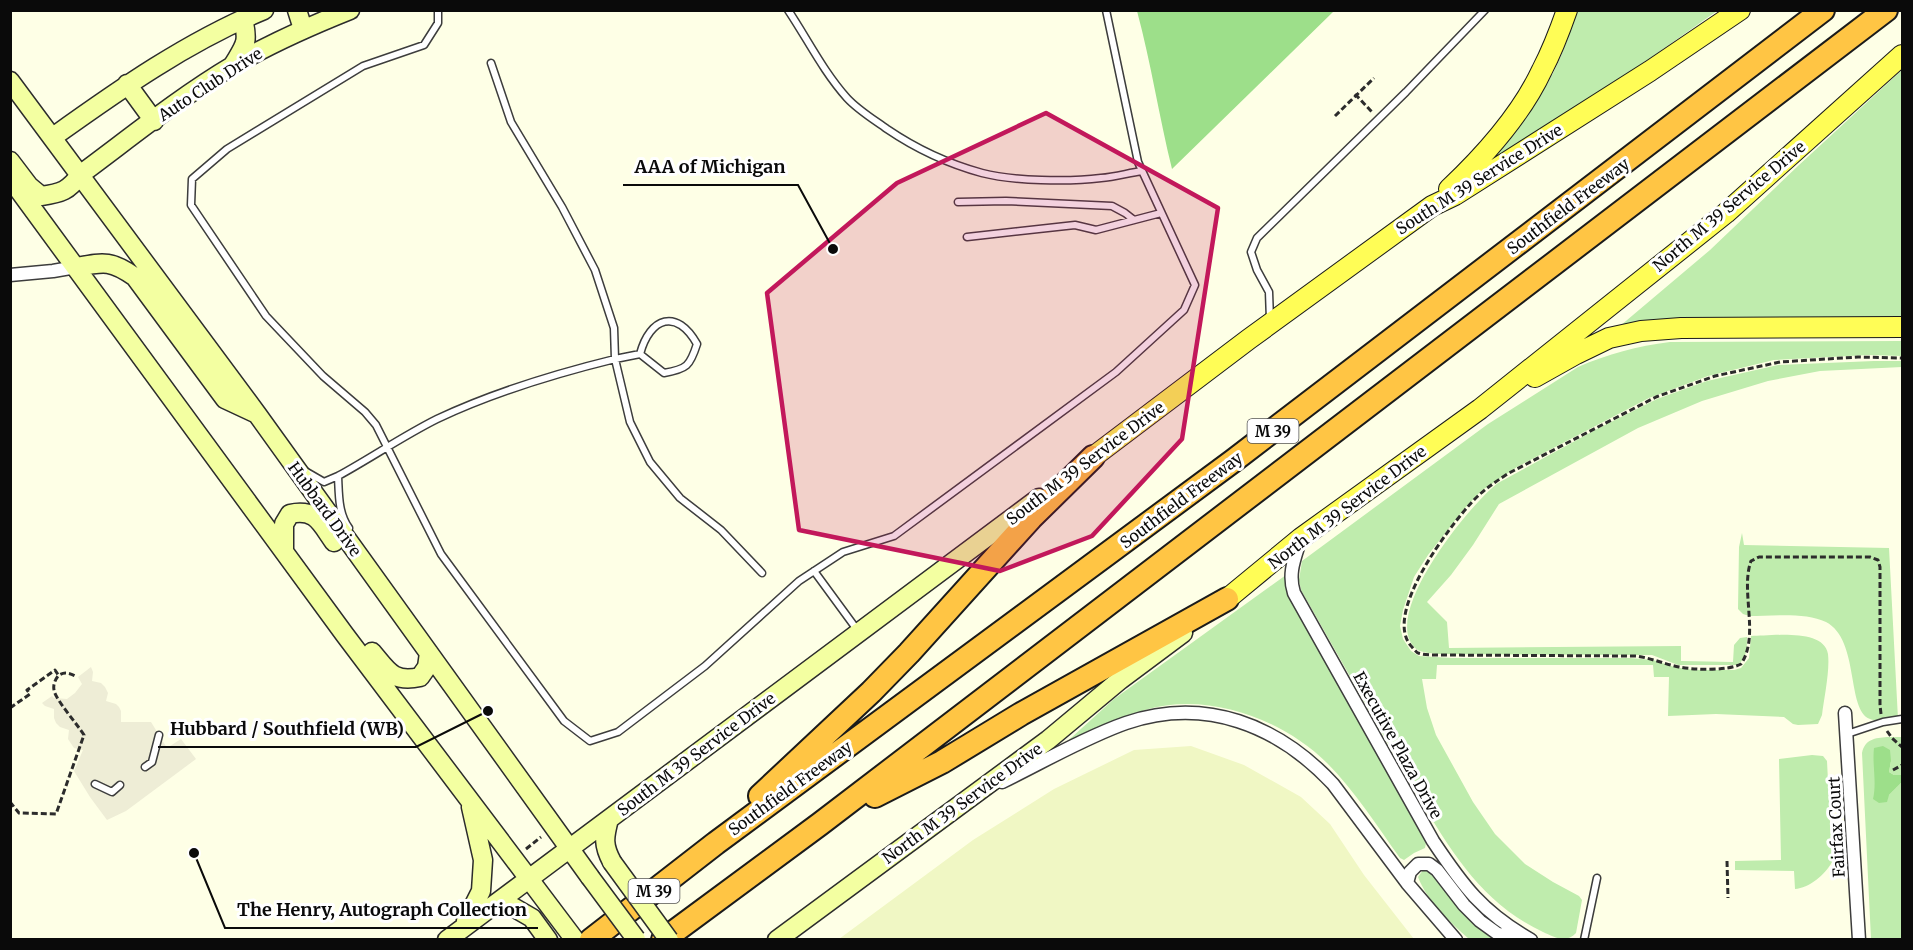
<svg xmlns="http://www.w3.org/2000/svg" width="1913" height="950" font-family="Merriweather,serif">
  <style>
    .farmland { fill: #f0f7c4 }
    .green { fill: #bfecad }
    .forest { fill: #9ddf8a }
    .plaza { fill: #eeedd6 }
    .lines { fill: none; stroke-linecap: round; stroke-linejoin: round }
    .lane-casing { stroke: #3d3d3d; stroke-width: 9 }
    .street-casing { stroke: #3d3d3d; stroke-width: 15 }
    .secondary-casing { stroke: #2c2c2c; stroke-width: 21 }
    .primary-casing { stroke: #1b1b1b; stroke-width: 22 }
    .highway-casing { stroke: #1b1b1b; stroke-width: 26 }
    .path { stroke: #2c2c2c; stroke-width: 3; stroke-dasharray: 6 3; stroke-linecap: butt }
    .lane { stroke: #fff; stroke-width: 6 }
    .street { stroke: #fff; stroke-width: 12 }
    .secondary { stroke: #f3ffa1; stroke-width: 18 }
    .primary { stroke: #fffd56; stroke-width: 20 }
    .highway { stroke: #ffc544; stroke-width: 22 }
    .secondary-bridge-casing { stroke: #2c2c2c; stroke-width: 21; stroke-linecap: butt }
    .secondary-bridge { stroke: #f3ffa1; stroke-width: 18 }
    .marked { fill: #c2185b; fill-opacity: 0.2; stroke: #c2185b; stroke-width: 4.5; stroke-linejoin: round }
    .labels { text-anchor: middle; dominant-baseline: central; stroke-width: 6; stroke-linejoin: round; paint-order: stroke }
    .shield { fill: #fff; stroke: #545454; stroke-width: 1.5 }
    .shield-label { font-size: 15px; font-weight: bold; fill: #0a0a0a }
    .street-label { font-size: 16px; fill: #0a0a0a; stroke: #fff }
    .leader { fill: none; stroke: #0a0a0a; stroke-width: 2 }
    .callout-dot { fill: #0a0a0a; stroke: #fff; stroke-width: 2 }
    .callout-label { font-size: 18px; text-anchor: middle; font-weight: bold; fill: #0a0a0a; stroke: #fff; stroke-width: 6; stroke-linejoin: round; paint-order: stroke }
  </style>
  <rect width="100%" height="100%" fill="#feffe6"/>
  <path class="farmland" d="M1191 746 1244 765 1301 797 1330 824 1364 875 1414 939H839L973 840 1054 789 1134 750Z"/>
  <path class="green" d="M1577 11H1717L1521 149 1477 169C1508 139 1535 110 1554 71 1564 52 1570 31 1577 11Z
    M1902 70V320L1695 318 1661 319 1620 326 1710 250 1799 165Z
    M1902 341V356L1868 355 1774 360 1708 376 1649 398 1517 467 1481 491 1464 509 1428 555 1414 577 1403 610 1400 626 1403 639 1411 651 1419 656 1452 658H1630L1653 660 1674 667 1694 670H1734L1741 668 1749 658 1751 636C1771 636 1824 628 1828 654 1830 671 1824 698 1822 715L1818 724 1798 725 1793 724 1784 717 1716 714 1668 716 1669 677H1654L1653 665H1437L1436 679H1422L1427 708 1436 735 1473 802 1495 834 1525 864 1553 882 1579 896 1582 900 1576 933C1566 944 1554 937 1543 932 1482 903 1453 854 1419 798L1301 590 1299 580 1302 561 1488 424 1578 367C1608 354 1637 346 1670 342Z
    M1874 361H1902V367L1820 371 1768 381 1702 401 1638 428 1499 504 1473 545 1451 575 1427 602 1447 622 1449 648 1681 646V661L1733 662 1734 645 1740 638 1747 637C1747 648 1747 659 1737 665H1678L1652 655H1644L1437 654C1430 653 1421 653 1415 648 1380 614 1471 503 1498 483L1597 429 1657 399 1707 381 1778 365Z
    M1742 533 1744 545 1889 548 1898 719C1889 719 1878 722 1870 719 1846 710 1860 640 1826 622 1806 612 1772 616 1749 616L1743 614 1738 609 1739 547Z
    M1286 575 1296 607 1426 843 1425 848 1414 853 1404 860 1400 858C1377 826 1355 791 1327 763 1282 719 1208 691 1145 710 1116 719 1089 735 1061 747L1114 699Z
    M1887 737H1902V775H1894L1889 772 1891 761 1875 775 1876 787 1889 795 1901 783H1902V939H1871L1862 753C1865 739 1875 738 1887 737Z
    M1812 755 1823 756 1827 761 1832 862C1825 875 1809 888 1795 889L1794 871 1735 870V861L1781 860 1779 759Z
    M1429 869 1504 939H1469C1450 922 1427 901 1418 877L1423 870Z"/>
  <path class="forest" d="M1137 11V10L1334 11 1172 169C1159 116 1151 63 1137 11Z
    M1883 746 1890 750 1891 761 1889 772 1894 775H1902V783H1901L1889 795 1887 802 1879 803 1873 799C1877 782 1872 765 1874 748Z"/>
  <path class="plaza" d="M91 667 93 672 92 681 101 683 105 687 108 693 106 701 116 704 119 707 121 711V722H151L167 748 181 739 196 759 126 811 107 820 90 797 74 771 83 750 74 748 68 739 69 730 60 727 56 723 54 718V709L45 706 42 703 52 696 54 698 67 699 75 693 82 684 78 677Z"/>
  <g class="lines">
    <defs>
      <path id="lane" d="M438 10V23L424 45 363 66 227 149 192 179 191 205 266 316 323 376 365 412 376 425 441 554 564 721 590 741 618 732 705 666 799 581 843 552 894 536 1116 372 1184 310 1195 285 1138 162 1106 10
        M788 10C808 40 823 71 847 98 858 110 873 119 887 129 915 148 949 164 982 173 1013 181 1069 182 1101 178 1115 177 1128 173 1142 171
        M491 63 511 122 562 207 595 270 614 328 615 359 640 354 664 373C687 369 690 366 697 344 677 308 650 317 640 354
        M958 202 1006 201 1112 206 1125 213 1134 220
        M967 237 1075 225 1096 230 1161 213
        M1270 320 1269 292 1257 270 1251 252 1257 238 1406 92 1485 10
        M305 471 324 482 338 476C371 458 403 436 437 419 494 392 554 374 615 359L630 422 650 462 680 498 721 530 762 573
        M338 476C339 494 338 513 349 528
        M814 571 858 631
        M1847 734 1883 722 1902 719
        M145 767 152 762 159 735
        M95 784 112 792 120 785
        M1584 940 1597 878"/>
      <path id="street" d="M10 275 53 271 76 267
        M1300 541C1294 560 1288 574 1294 593L1433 841C1463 886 1482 912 1531 940
        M1845 713 1859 940
        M1002 782C1041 763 1086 737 1126 723 1205 696 1278 725 1333 784L1407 883 1456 940
        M1407 883 1410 872 1418 864H1429L1437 870 1464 905 1480 921 1498 934 1523 938"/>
      <path id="secondary" d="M297 10 303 29
        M233 65C245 45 249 43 243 19
        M10 81 257 414 590 877
        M127 84 154 121
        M53 137C120 89 187 42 264 10
        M10 161 29 186 41 196C62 193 68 191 81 174 131 137 180 97 234 65 271 43 310 26 350 10
        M10 178 345 635 575 940
        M76 267C104 262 111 260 135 277L225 399 255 413
        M284 551V524L290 514C316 508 321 524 334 542
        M372 652C388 671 393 683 420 677L427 667 429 653
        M609 819C604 838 603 845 612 862
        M487 908 513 907 532 918 548 940
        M466 921 481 891 483 860 471 807
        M447 940 1039 498
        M777 940 1048 740 1120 680 1183 633"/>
      <path id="primary" d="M1449 189C1485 155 1521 115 1542 70 1552 51 1560 30 1567 10
        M1535 377 1576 354 1609 338 1641 331 1681 328 1902 327
        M1093 457 1249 339 1432 206 1455 195 1650 71 1740 10
        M1227 599 1301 538 1480 409 1726 213 1902 55"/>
      <path id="highway" d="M760 796 871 692 909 653 1031 518 1093 457
        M875 796 942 762 1021 714 1227 599
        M591 940 716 843 1233 461 1823 10
        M663 940 820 824 1886 10"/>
    </defs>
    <use href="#lane" class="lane-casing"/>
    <use href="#street" class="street-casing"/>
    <use href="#secondary" class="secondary-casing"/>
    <use href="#primary" class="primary-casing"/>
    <use href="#highway" class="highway-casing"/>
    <path class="path" d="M1355 94 1372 112
      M1335 116 1374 78
      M10 708 30 694 27 690 55 670 59 676
      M1881 714 1880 705V567L1878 560 1870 557H1759L1751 561C1740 591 1760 636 1741 664 1728 671 1694 670 1679 667 1664 664 1651 658 1636 656L1437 655C1432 655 1423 655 1418 653 1417 653 1413 648 1412 647 1381 615 1450 526 1472 502 1483 490 1495 482 1509 473L1656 397 1715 376 1780 362 1858 357 1902 358
      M1887 731 1892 738 1902 747
      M1893 770 1902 765
      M10 802 19 813 56 814 84 735C78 725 55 699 54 690 53 685 55 680 58 676 64 671 70 673 77 677
      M526 849 541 837
      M1727 861 1728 898"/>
    <use href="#lane" class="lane"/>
    <use href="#street" class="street"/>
    <use href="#secondary" class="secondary"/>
    <use href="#primary" class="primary"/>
    <use href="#highway" class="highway"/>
    <defs>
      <path id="secondary-bridge" d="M612 862 669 940
        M590 877 636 939"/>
    </defs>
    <use href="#secondary-bridge" class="secondary-bridge-casing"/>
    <use href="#secondary-bridge" class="secondary-bridge"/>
  </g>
  <path class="marked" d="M1046 113 1218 208 1182 439 1092 536 1000 571 799 530 767 293 897 183Z"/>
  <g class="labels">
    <g class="shield">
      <rect x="1247.5" y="419" width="51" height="24" rx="4.5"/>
      <rect x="628.5" y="879" width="51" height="24" rx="4.5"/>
    </g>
    <g class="shield-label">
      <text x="1273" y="431">M 39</text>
      <text x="654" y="891">M 39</text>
    </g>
    <g class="street-label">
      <text transform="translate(210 84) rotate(-33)">Auto Club Drive</text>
      <text transform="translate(1479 179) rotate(-32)">South M 39 Service Drive</text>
      <text transform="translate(1568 206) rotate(-37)">Southfield Freeway</text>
      <text transform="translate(1729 206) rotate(-40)">North M 39 Service Drive</text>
      <text transform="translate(1085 463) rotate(-37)">South M 39 Service Drive</text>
      <text transform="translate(1181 500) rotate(-37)">Southfield Freeway</text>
      <text transform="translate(1347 507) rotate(-37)">North M 39 Service Drive</text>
      <text transform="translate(325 509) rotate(54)">Hubbard Drive</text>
      <text transform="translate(1398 745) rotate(61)">Executive Plaza Drive</text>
      <text transform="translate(696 754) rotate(-37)">South M 39 Service Drive</text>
      <text transform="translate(790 788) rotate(-36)">Southfield Freeway</text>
      <text transform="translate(962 803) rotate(-36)">North M 39 Service Drive</text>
      <text transform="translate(1836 827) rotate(-93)">Fairfax Court</text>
    </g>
  </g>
  <path class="leader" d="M833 249L798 185H623M488 711L416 747H158M194 853L225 928H538"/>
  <g class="callout-dot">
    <circle cx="833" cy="249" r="6"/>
    <circle cx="488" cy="711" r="6"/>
    <circle cx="194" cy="853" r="6"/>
  </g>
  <g class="callout-label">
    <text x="710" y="173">AAA of Michigan</text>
    <text x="287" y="735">Hubbard / Southfield (WB)</text>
    <text x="382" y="916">The Henry, Autograph Collection</text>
  </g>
  <rect width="1913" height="950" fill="none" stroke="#0a0a0a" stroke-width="24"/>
</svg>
